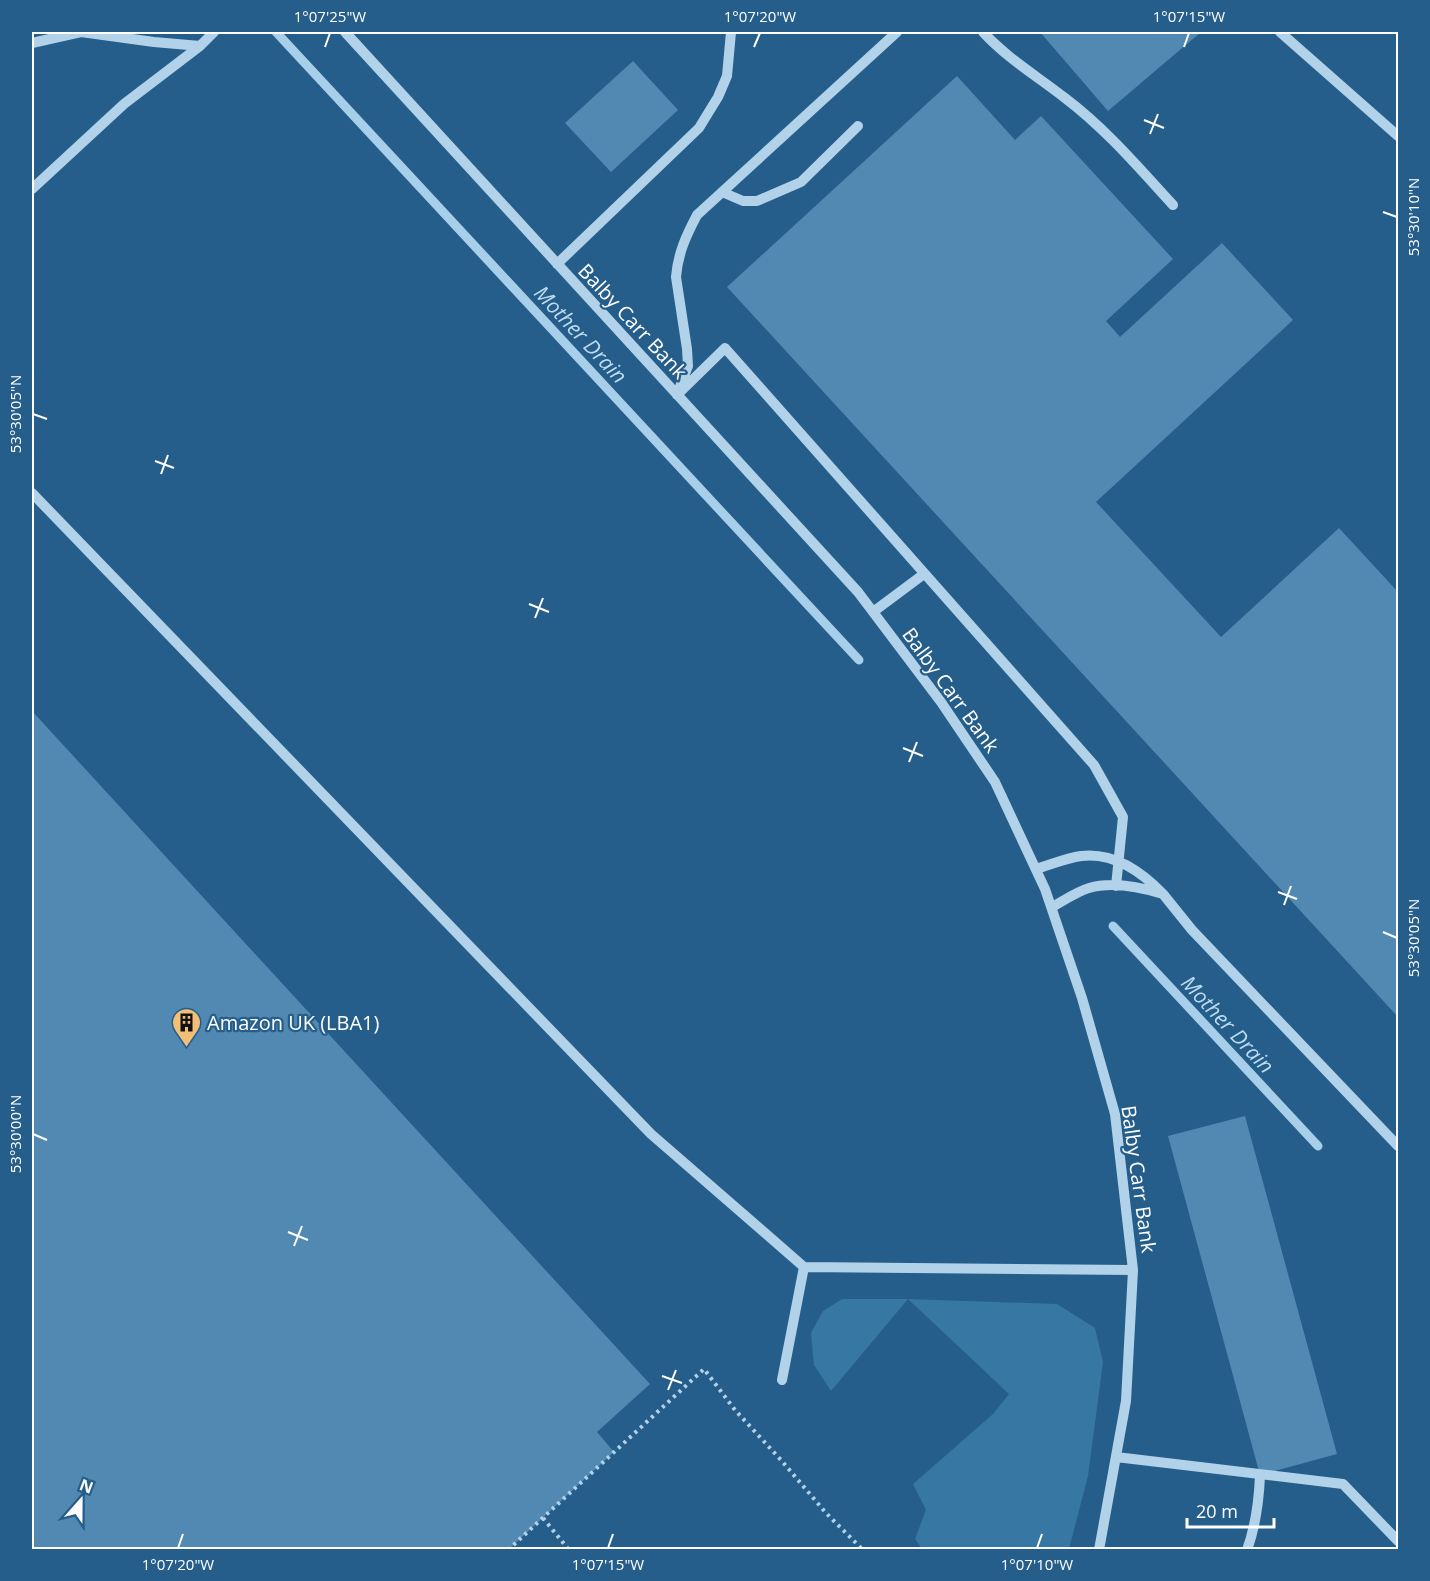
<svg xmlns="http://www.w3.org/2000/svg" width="1430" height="1581" font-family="'Open Sans',sans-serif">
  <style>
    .green { fill: #3777a4 }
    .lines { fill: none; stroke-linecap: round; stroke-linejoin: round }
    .stream { stroke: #a7cfea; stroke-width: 9 }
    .building { fill: #5289b2 }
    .path { stroke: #b2d2ea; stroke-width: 4; stroke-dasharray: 3 4.5; stroke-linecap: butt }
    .minor { stroke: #b2d2ea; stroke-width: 10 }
    .ticks { fill: none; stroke: #fff; stroke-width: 2 }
    .labels { text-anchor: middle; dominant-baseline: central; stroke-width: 4.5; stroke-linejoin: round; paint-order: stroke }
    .street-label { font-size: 20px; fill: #fff; stroke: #255e8a }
    .poi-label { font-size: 20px; fill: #fff; stroke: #255e8a; text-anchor: start }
    .water-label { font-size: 21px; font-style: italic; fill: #bedcf1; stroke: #255e8a }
    .neatline { fill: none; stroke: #fff; stroke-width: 2 }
    .ticks-label { font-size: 15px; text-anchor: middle; fill: #fff }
  </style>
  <rect width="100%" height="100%" fill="#255e8a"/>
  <path class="green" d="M842 1299H908L1057 1304 1095 1328 1103 1362 1088 1476 1069 1549H922L915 1539 926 1510 913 1484 993 1414 1009 1394 908 1299 831 1391 814 1365 811 1333 823 1311Z"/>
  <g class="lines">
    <path class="stream" d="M276 32 859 660
      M1113 926 1318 1146"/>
  </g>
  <path class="building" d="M1040 32H1201L1108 111Z
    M633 61 678 110 611 172 565 123Z
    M957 76 1015 140 1041 116 1173 259 1106 321 1120 337 1222 243 1293 320 1096 502 1221 637 1339 528 1398 592V1017L727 287Z
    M32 711 650 1384 597 1432 614 1452 508 1550H32Z
    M1245 1116 1337 1454 1260 1475 1168 1136Z"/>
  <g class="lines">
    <path class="path" d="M543 1518 569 1550
      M508 1550 704 1369 735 1410 781 1460 826 1513 863 1550"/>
    <path class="minor" d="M345 32 858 592 941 702 995 782 1045 889 1082 998 1115 1114 1133 1270 1126 1401 1099 1550
      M983 32C1008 59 1037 76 1065 98 1106 129 1139 168 1173 205
      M1280 32 1398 136
      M32 43 81 32 154 42 200 46
      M32 189 124 104 200 46 214 32
      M722 192 743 201H757L801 182 858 126
      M557 264 699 128 718 97 727 76 731 32
      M678 392 688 366 687 349 676 277C678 253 686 236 697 215L897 32
      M677 395 725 348 1094 765 1123 817 1116 886
      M32 493 651 1134 804 1267
      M873 612 924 574
      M1036 869C1050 865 1066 858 1081 856 1114 852 1142 872 1163 894 1140 887 1113 881 1089 888 1076 892 1063 901 1052 907
      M1163 894 1192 930 1398 1146
      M782 1380 804 1267 1133 1270
      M1116 1457 1343 1484 1398 1541
      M1247 1550C1256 1525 1259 1501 1260 1475"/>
  </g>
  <path class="ticks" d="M325 47 330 33M754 47 760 33M1184 47 1189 33M1144 120 1164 128M1150 134 1158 114M1383 212 1397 217M33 414 47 419M155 461 174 468M161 474 168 455M529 604 549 612M535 618 543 598M903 748 923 756M909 762 917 742M1278 892 1297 899M1284 905 1291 886M1383 932 1397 938M33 1134 47 1140M288 1232 308 1240M294 1246 302 1226M662 1376 682 1383M668 1390 676 1370M178 1548 183 1534M608 1548 613 1534M1037 1548 1042 1534"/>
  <defs>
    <symbol id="building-pin" viewBox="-11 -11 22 30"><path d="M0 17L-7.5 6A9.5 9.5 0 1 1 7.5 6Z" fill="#f3bf77" stroke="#255e8a"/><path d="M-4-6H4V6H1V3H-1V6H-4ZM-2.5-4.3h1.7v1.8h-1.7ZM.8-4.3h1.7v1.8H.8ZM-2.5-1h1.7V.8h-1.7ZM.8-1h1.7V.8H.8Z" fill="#111"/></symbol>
  </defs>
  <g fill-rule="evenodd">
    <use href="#building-pin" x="170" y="1006" width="33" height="45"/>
  </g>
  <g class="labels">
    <g class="street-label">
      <text transform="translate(633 321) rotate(47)">Balby Carr Bank</text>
      <text transform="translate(951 690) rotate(54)">Balby Carr Bank</text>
      <text transform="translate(1139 1179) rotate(82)">Balby Carr Bank</text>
    </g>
    <g class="poi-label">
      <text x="207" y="1022">Amazon UK (LBA1)</text>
    </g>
    <g class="water-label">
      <text transform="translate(581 334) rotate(47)">Mother Drain</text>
      <text transform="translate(1228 1024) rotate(47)">Mother Drain</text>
    </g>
  </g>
  <rect width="1430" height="1581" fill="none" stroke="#255e8a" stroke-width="66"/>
  <g transform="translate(81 1500) rotate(21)" stroke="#255e8a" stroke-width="4.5" paint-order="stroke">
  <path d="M0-4.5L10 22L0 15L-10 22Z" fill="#ffffff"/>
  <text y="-9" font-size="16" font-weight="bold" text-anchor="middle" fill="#ffffff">N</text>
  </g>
  <path d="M1187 1518v9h87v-9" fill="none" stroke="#ffffff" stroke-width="3"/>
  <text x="1196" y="1518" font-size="18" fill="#ffffff" stroke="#255e8a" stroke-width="4.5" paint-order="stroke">20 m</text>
  <rect x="33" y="33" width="1364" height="1515" class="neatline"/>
  <g class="ticks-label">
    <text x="330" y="22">1°07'25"W</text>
    <text x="760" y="22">1°07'20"W</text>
    <text x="1189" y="22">1°07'15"W</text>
    <text transform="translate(1414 217) rotate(-90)" y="5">53°30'10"N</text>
    <text transform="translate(16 414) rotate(-90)" y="5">53°30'05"N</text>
    <text transform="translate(1414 938) rotate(-90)" y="5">53°30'05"N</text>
    <text transform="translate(16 1134) rotate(-90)" y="5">53°30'00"N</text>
    <text x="178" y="1570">1°07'20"W</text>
    <text x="608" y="1570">1°07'15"W</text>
    <text x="1037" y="1570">1°07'10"W</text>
  </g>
</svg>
